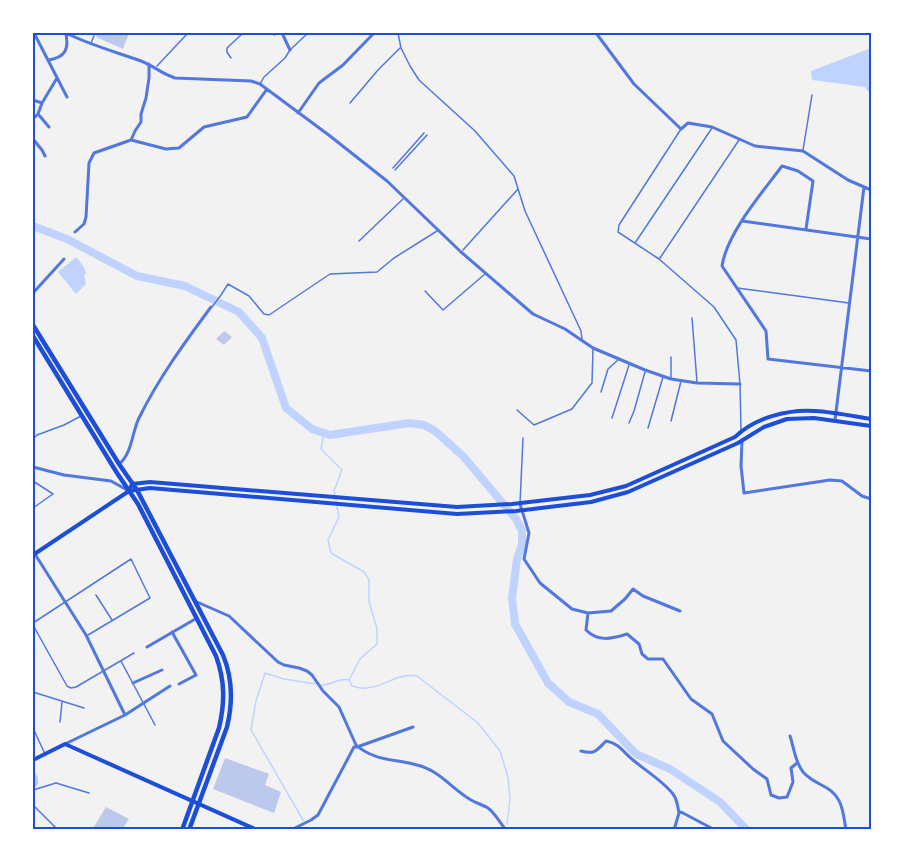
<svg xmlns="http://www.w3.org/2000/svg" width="904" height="863" font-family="'Public Sans',sans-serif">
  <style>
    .water { fill: #bfd3fe }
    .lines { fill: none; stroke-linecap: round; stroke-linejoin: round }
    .stream { stroke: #bfd3fe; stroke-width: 1.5 }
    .river { stroke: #bfd3fe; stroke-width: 8 }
    .building { fill: #bdc9ec }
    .service { stroke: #5277de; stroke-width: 1.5 }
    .minor { stroke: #5277de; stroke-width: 3 }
    .secondary { stroke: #1d4ed8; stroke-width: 4 }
    .primary { stroke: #1d4ed8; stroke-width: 4.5 }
    .neatline { fill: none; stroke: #1d4ed8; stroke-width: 2 }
  </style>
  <rect width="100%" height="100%" fill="#f2f2f2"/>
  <path class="water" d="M871 48V96L865 87 812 80 811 71Z
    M76 257 84 267 86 274 84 275 86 284 76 294 58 272Z"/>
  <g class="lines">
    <path class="stream" d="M324 433 321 449 342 470 334 491 335 494
      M336 499V501
      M349 680 352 686C357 687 362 689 366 688 386 687 395 673 417 676L478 723 500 751 508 777 510 799 507 824
      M321 685C331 686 338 677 349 680L360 659 377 644V629L369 601V580L364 572 331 553 328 540 339 517 337 507
      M303 820 251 730 256 701 265 673 284 679 316 684
      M306 827 308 830"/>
    <path class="river" d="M33 226 67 239 137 276 185 286 239 312 262 338 286 408 312 429 330 435 409 423 424 425 435 431 463 456 516 519 522 531V544L517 559 512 598 515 624 548 683 569 702 598 714 636 754 670 769 720 802 747 830"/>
  </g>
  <path class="building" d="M98 33H129L123 49 96 37Z
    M224 331 232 337 224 345 216 339Z
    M225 758 269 774 265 785 281 792 274 813 213 789Z
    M33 769 38 778V784L33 789Z
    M106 807 129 819 122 830H92Z"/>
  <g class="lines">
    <path class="service" d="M398 33 401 48 410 66 419 80 475 131 514 176 525 211 581 331 582 339
      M274 35 276 33
      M91 43 95 33
      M231 58 227 52V48L243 33
      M157 66 188 33
      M260 84 264 77 285 58 290 50 308 33
      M350 103 378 70 400 48
      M681 129 619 225 618 232 659 259 714 307 736 340 740 384 741 430
      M803 150 812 95
      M393 168 424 133
      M395 170 427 135
      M359 241 403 199
      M635 243 712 128
      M463 250 518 189
      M660 258 739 140
      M737 288 849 303
      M425 291 443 310 485 274
      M212 307 221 295 228 284 249 296 264 314 269 315 330 274 377 272 394 258 437 231
      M692 318 697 382
      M671 378V357
      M601 392 608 369 618 360
      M517 410 534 425 572 409 578 401 592 383 593 349
      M612 418 629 365
      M671 421 681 381
      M629 423 634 411 645 372
      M648 428 663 377
      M33 439 37 435 64 425 81 416
      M33 481 53 494 33 508
      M520 503 523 438
      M96 595 112 620
      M33 623 131 559 150 598 88 635
      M33 625 67 686 71 688 76 687 134 653
      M121 661 155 725
      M33 692 84 708
      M60 722 62 702
      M33 728 45 754
      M33 790 56 783 89 793
      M33 805 56 828"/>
    <path class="minor" d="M34 33 67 97
      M66 33C90 45 116 52 141 61 154 66 162 74 175 78L251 81 260 84 330 136 387 181 461 252 533 314 565 329 593 348 645 370 671 379 697 383 740 384
      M282 33 290 50
      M596 33 634 84 681 129 688 123 712 127 755 146 803 151 848 180 871 190
      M49 60C65 57 69 50 66 34
      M33 100 42 103
      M298 113 319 83 343 65 374 33
      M38 114 49 127
      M33 119 38 114 42 103 57 78
      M33 139 42 150 45 156
      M131 140 166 149 179 148 204 127 247 117 267 89
      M742 221 871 239
      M806 229 813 181 798 171 782 166C762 193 727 233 722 266L766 331 768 359 871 371
      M75 232 84 224 86 217 89 163 94 153 131 140 135 131 141 122V114L146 98 149 78V64
      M33 293 64 259
      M835 420 864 187
      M742 440 741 466 744 493 830 480 842 481 862 496 871 499
      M119 464C132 454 132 432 139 418 158 379 185 342 211 307
      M33 467 64 475 111 481 127 490
      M520 504 529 533 524 559 540 583 572 609 588 613 611 611 625 599 633 589 643 596 680 611
      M33 551 86 635 125 715
      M197 602 229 616 278 662 284 665 299 668 307 671 312 675 323 691 339 707 356 745C374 761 395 759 417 765 439 770 452 789 471 800 476 803 483 805 488 808 495 813 500 823 506 830
      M588 613 586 630C598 642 611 639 627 634L639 644 642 654 648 659H663L691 699 712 714 723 741 753 769 767 779 771 795 779 798 787 797 793 782 791 768 797 763
      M172 632 196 675 179 684
      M147 647 197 618
      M133 683 162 670
      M790 736C794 748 795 762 803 772 810 780 818 783 827 788 843 798 843 813 846 830
      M65 744 125 715 170 686
      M581 751C595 755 597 750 606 741 619 743 624 753 633 760 646 771 663 781 673 794 677 799 678 807 679 813
      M291 830 311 820 318 815 354 747H357L413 727
      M674 830 679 813 681 812 715 830"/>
    <path class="secondary" d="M129 491 132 484 150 482 457 507 512 504 590 495 626 486 735 437C755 418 787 409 815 411 833 412 852 416 871 419
      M33 555 129 491 150 488 457 514 516 511 591 502 628 492 738 443 764 427 787 419 814 418 871 426
      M33 760 65 744 257 830"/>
    <path class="primary" d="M33 325 119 464 137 490 223 655C233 679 233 702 227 727L189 830
      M33 336 117 473 138 504 216 656C225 681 225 702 219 728L182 830"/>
  </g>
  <rect width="904" height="863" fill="none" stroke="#ffffff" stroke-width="69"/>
  <rect x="34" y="34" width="836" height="794" class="neatline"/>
</svg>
